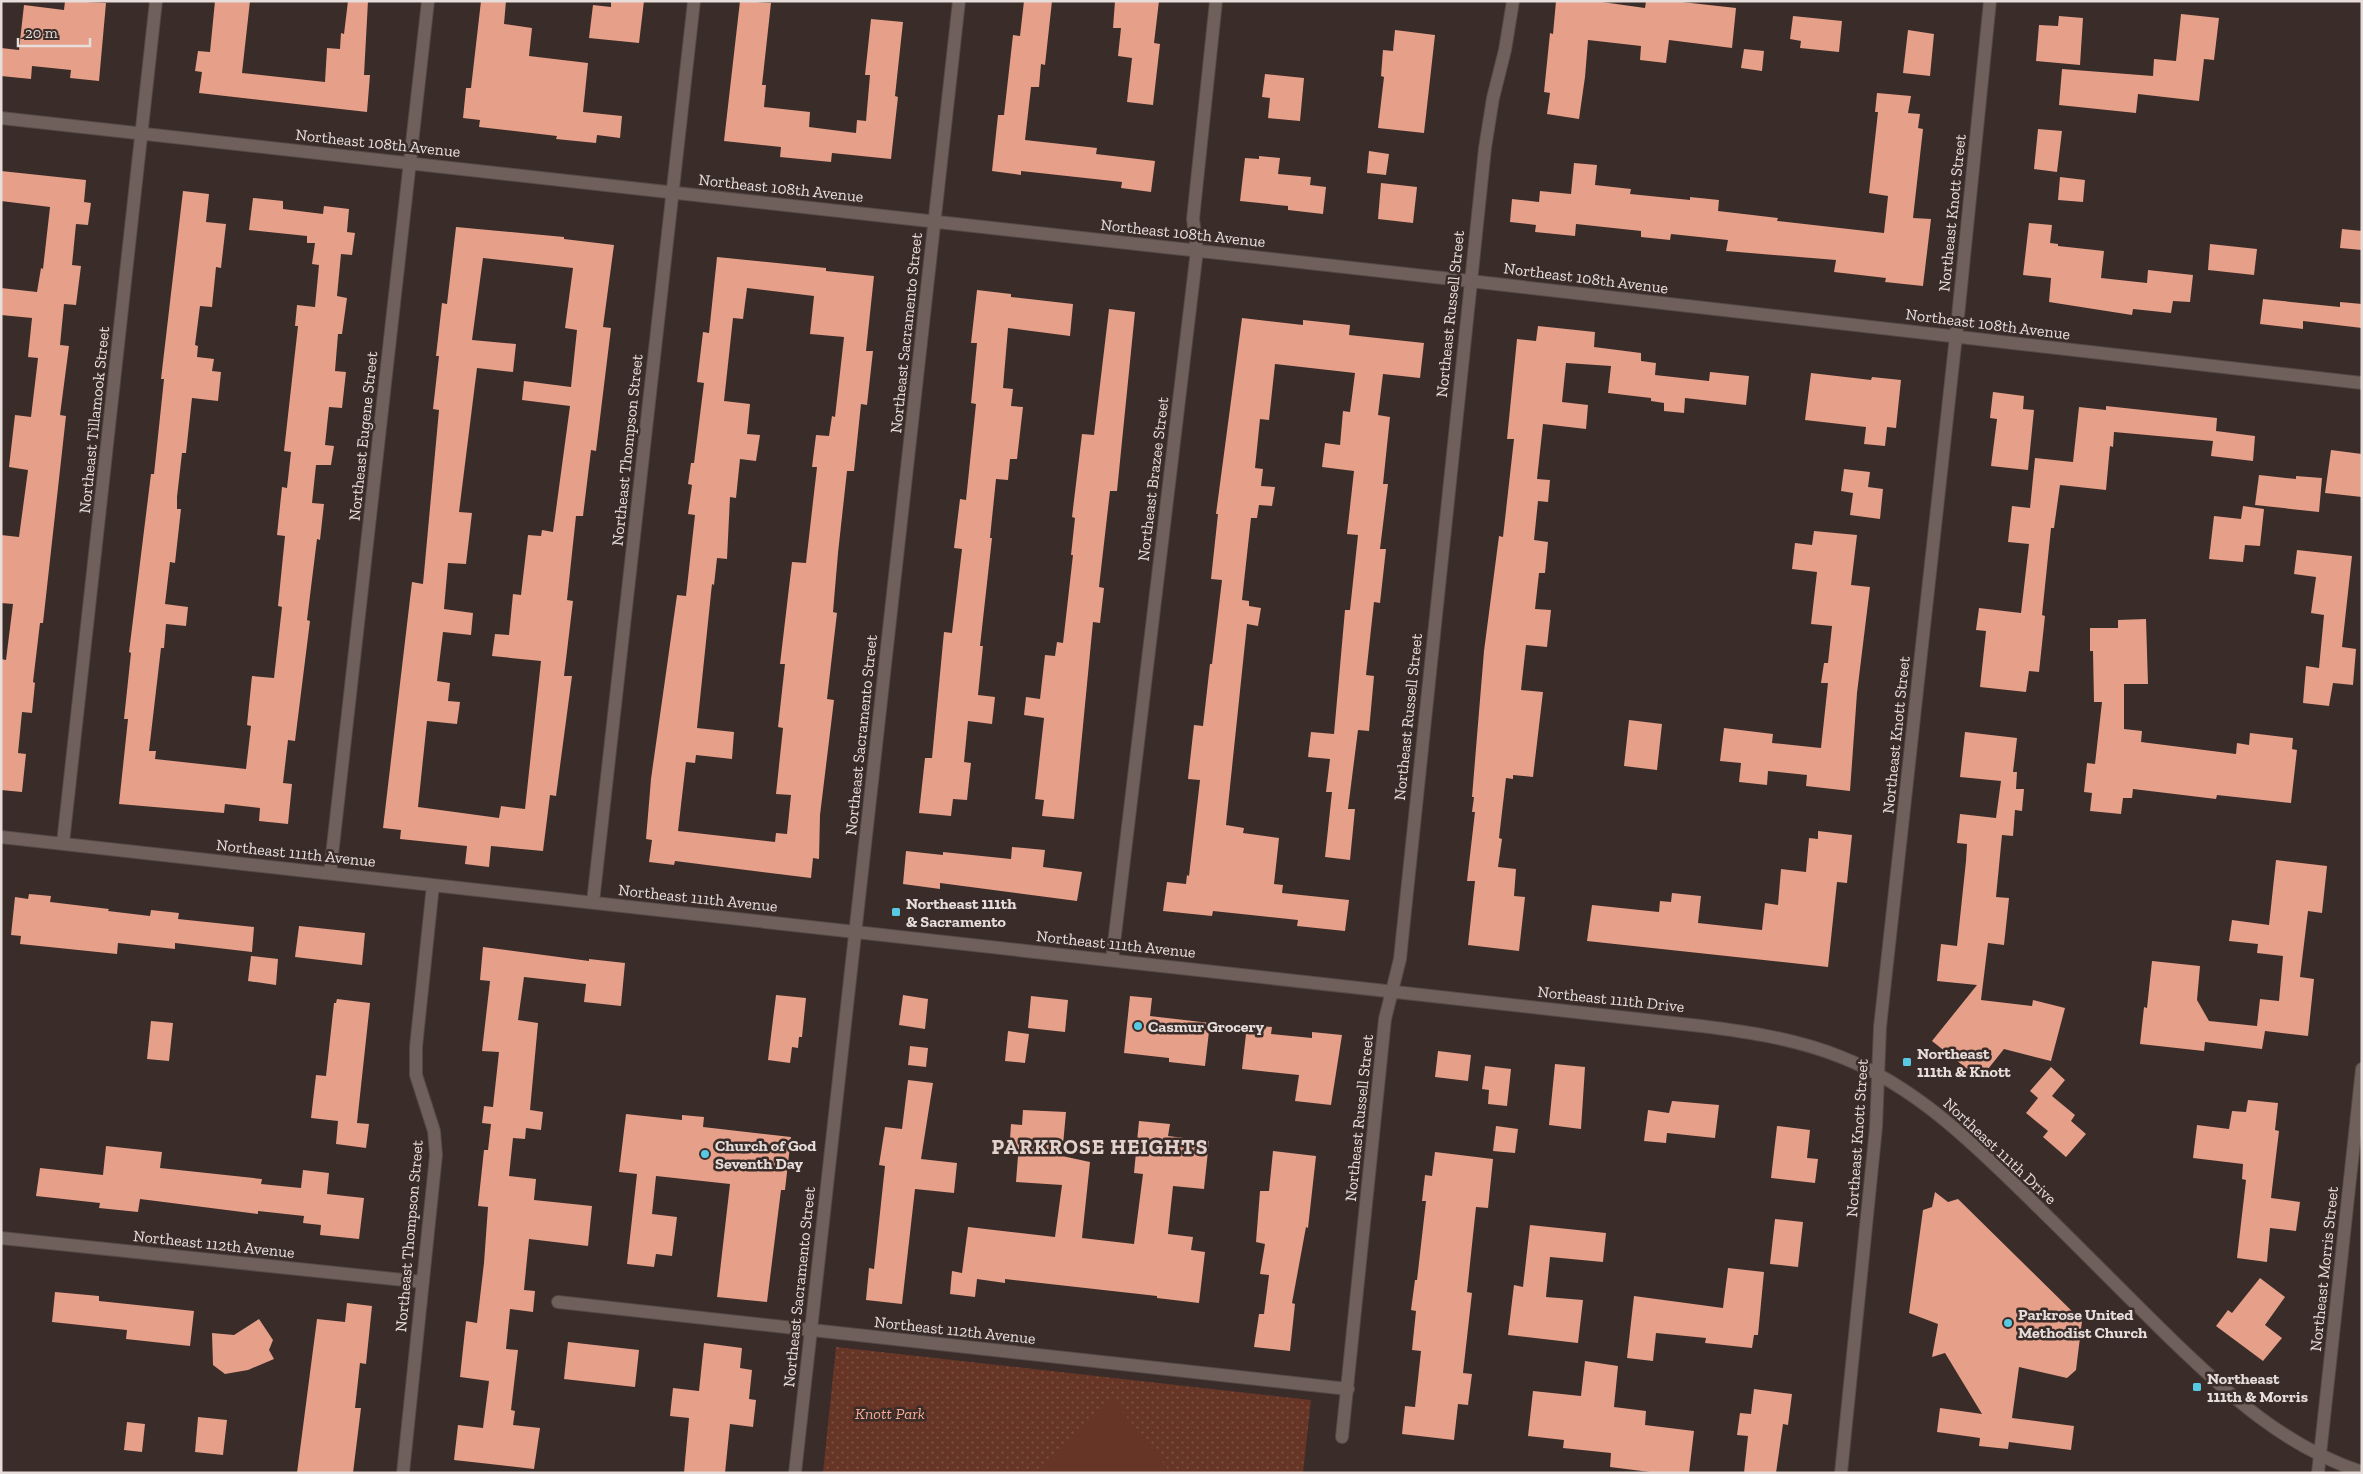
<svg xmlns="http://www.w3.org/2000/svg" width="2363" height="1474" font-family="'Zilla Slab',serif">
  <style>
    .park { fill: url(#park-dots) }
    .garden { fill: #673526 }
    .building { fill: #e69f89; fill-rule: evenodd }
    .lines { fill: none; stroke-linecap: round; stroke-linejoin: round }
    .minor-casing { stroke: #544946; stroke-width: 14 }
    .minor { stroke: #6f605b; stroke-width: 12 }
    .poi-dot { fill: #57c9e2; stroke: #3a2c28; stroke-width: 2 }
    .labels { text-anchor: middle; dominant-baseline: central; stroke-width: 5; stroke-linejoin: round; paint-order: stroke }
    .street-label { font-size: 16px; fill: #e7dedb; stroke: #3a2c28 }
    .poi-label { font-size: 16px; font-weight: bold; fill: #e7dedb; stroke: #3a2c28; text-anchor: start }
    .park-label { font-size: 16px; font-style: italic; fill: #f7aa93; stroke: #3a2c28 }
    .district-label { font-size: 21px; font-weight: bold; letter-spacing: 1px; fill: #e3d1cc; stroke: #3a2c28 }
  </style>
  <defs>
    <pattern id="park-dots" width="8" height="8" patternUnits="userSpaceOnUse" patternTransform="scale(1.25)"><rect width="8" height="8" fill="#673526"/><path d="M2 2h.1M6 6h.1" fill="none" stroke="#7d5245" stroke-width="1.8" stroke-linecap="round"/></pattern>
  </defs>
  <rect width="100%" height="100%" fill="#3a2c28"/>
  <path class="park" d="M836 1347 1311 1400 1303 1473H823Z"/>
  <path class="garden" d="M1111 1397 1171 1473H1043L1049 1460Z"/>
  <path class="building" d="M65 1 106 3 99 81 70 78 71 70 32 66 31 79 1 76V48L19 50 24 5 64 10Z
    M215 1H250L242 73 325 82 327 48 340 49 341 33 344 34 348 1H368L364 75H370L367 112 199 93 202 72 195 71 198 51 210 52Z
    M481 1H506L504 24 532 28 529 56 588 63 583 112 622 116 620 138 597 135 596 143 556 139 557 136 479 127 480 120 463 118 466 88H471Z
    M611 1H644L639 43 589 38 593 5 611 7Z
    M740 1 771 3 762 85H766L764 107 810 112 809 127 856 133 857 120 866 121 870 75H865L871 19 903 22 895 96 898 97 891 159 832 153 831 162 780 157 781 147 724 141Z
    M1024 1H1052L1045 65 1041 64 1039 87H1031L1025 140 1097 148 1096 154 1155 161 1151 192 1121 188 1122 182 1021 171V175L992 171 998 115H1004L1013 35 1020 36Z
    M1115 1H1159L1154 43 1160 44 1153 105 1127 102 1132 58 1118 56 1121 28H1113Z
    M1556 1H1595L1645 8 1646 1H1673L1736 8 1732 48 1669 40 1666 63 1640 60 1641 46 1588 40 1585 77 1579 119 1547 114 1550 93 1544 92 1550 33 1553 34Z
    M2181 14 2219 18 2214 60 2204 59 2199 101 2138 94 2136 113 2059 105 2062 69 2153 76 2154 59 2176 61Z
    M1793 16 1842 21 1839 52 1800 48 1801 41 1790 39Z
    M2059 16 2083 18 2080 65 2036 61 2039 25 2058 26Z
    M1395 30 1435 35 1424 133 1378 128 1384 77 1381 76 1383 50 1393 51Z
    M1908 30 1934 34 1930 76 1903 73Z
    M1744 49 1764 51 1762 71 1741 68Z
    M1265 74 1304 78 1300 121 1268 118 1270 98 1262 97Z
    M1877 93 1911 96 1908 113 1920 114 1918 128 1923 129 1913 218 1931 219 1923 286 1885 282 1886 278 1834 272 1836 260 1726 251 1728 240 1671 234 1670 240 1641 237V231L1576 224 1575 236 1535 232 1536 225 1510 222 1512 199 1539 202 1540 191 1571 194 1574 163 1597 165 1595 185 1631 189 1630 194 1690 200V197L1719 200 1718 211 1778 218 1777 221 1884 233 1888 196 1869 193 1878 112H1875Z
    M2038 129 2062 131 2057 172 2034 169Z
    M1369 151 1389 154 1386 175 1367 173Z
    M1259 156 1280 158 1278 174 1311 177 1310 185 1326 187 1323 214 1288 210V206L1240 201 1245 158 1259 159Z
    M1 171 86 180 84 202 91 203 88 225 76 224 72 265 81 266 76 305 64 304 60 345 69 346 60 415 66 416 43 623H40L33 682 35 683 32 713 22 712 18 753 26 754 22 792 1 790V659L6 660 13 604 1 603V535L19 537 28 470 9 467 15 415 31 417 38 358 28 357 32 318 1 315V288L37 292 41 268 43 269 50 207 1 201Z
    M2060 177 2085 180 2083 202 2058 200Z
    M1381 183 1417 187 1413 223 1378 219Z
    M183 191 209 194 206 222 226 224 221 268 216 267 212 307 200 306 195 345 198 346 197 357 214 359 212 371 221 372 218 401 192 398 186 453H182L177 497V509H181L175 563 170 562 165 604 188 607 186 626 166 624 164 648H161L149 751H156L155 759 246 769 251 726 247 725 252 676 274 678 282 607 278 606 285 536 277 535 282 487 287 488 291 452 284 451 298 326H295L297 305 315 307 319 265 312 264 315 243H307V236L249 230 253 198 283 201V209L323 214 324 206 349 209 347 232 355 233 352 255 341 254 337 296 347 298 342 334H338L335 371 346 372 342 408 329 407 325 445 334 446 331 465H316L312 503 324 504 320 540 317 539 307 620 310 621 295 741 288 740 283 783 292 784 288 824 259 821 260 808 225 804 224 813 119 804 128 719H124L131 653 129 652 151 474H154L164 379H161Z
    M2029 223 2052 225 2050 243 2058 244V246L2104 251 2101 278 2147 283 2148 270 2193 275 2190 302 2173 301 2171 313 2133 309 2132 315 2049 302 2051 278 2023 275Z
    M456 227 564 237V239L614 245 603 327 611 328 596 451 591 450 583 516H576L567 600 573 601 564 676H572L556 796 550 795 543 851 491 846 489 867 465 864 467 846 400 839 401 830 383 828 412 582 423 584 439 410 433 409 439 356H436L442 303 447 304ZM483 258 573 268 565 328 577 330 571 387 524 381 522 400 570 406 553 532 542 530 541 536 528 535 521 595 513 594 509 635 495 634 492 656 541 661 525 809 501 806 499 818 418 807 427 721 457 724 460 702 448 701 450 683 437 681 443 632 471 635 473 613 444 609 448 563 466 564 472 513 459 512 477 368 513 372 516 344 472 340Z
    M2342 229 2362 231V250L2340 248Z
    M2210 244 2257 249 2254 275 2208 270Z
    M717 257 826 268V271L874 276 866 351H873L867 405 861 404 854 471H847L838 553 833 612 837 613 827 699 834 700 820 815 819 859 813 858 811 878 675 861 674 865 649 862 652 840 646 839 651 779 677 595 686 596 695 515 688 514 692 485 688 484 691 463H694L704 383 697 382 703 332 709 333ZM747 288 814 296 810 334 844 337 835 417 832 416 829 436 816 435 812 467H817L806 563 792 562 780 664H785L778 727 783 728 776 794 791 795 787 834 776 833 775 842 678 831 686 762 695 763 696 755 732 759 734 732 697 728 712 584 714 585 717 558 727 559 730 497 736 498 740 459 756 461 760 435 747 434 750 404 724 401 733 318 743 319Z
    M977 290 1011 294V297L1073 304 1070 336 1008 328 1003 388 1013 389 1011 406 1023 407 1017 459H1010L1008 480 996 479 990 538H992L980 646H983L978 695 995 697 992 724 968 721 964 762 971 763 967 800 953 799 951 816 919 813 925 758H932L944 632 952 633 962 549 954 548 960 499 966 500 976 404 971 403 977 343H971Z
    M2263 299 2340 307V302L2362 304V328L2303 321V329L2260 324Z
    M1109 309 1135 312 1117 491H1110L1099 587 1104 588 1100 623 1093 622 1074 819 1042 816 1044 800 1035 799 1044 718 1024 715 1026 697 1040 699 1045 655 1055 656 1057 642 1063 643 1073 555H1071L1075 518 1072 517 1082 434 1094 435Z
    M1242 318 1303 325V320L1350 325 1349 335 1424 343 1420 378 1383 374 1378 415 1390 417 1383 484H1388L1380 549H1386L1380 603 1374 602 1366 675 1374 676 1369 731 1358 730 1348 809H1355L1350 860 1325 857 1332 792H1326L1330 759 1308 757 1311 732 1334 734 1345 610H1350L1358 535 1347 534 1354 471 1322 467 1325 443 1340 445 1343 411 1350 412 1355 373 1275 364 1269 420 1260 419 1255 468 1263 469 1261 486 1275 487 1272 506 1259 505 1257 518H1251L1242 600 1249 601V606L1261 608 1258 626 1247 624 1226 825 1244 828 1243 833 1279 838 1274 884 1283 885 1282 893 1349 900 1345 931 1297 926 1298 920 1213 911 1212 916 1163 911 1167 882 1186 884 1187 875 1189 876 1200 780 1188 779 1194 725 1203 726 1210 664H1212L1222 580 1211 579 1218 514H1216Z
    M1538 326 1595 332 1594 347 1641 353V361L1656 363 1655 375 1709 381 1710 372 1749 376 1746 405 1685 398 1684 413 1664 411V403L1651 401V398L1608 393 1611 366 1566 363 1562 402 1588 405 1586 429 1543 424 1537 479 1550 480 1548 502 1538 501 1534 540 1548 542 1545 573H1539L1535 609 1551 610 1547 647 1526 645 1521 690 1543 692 1533 777 1513 775V779L1506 778 1499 838 1502 839 1498 867 1516 869 1514 896 1525 897 1519 951 1468 945 1475 881H1467L1475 812H1472L1474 797H1472L1484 651 1499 536 1503 537 1514 439H1507L1517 339 1536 341Z
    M1811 373 1871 380 1872 377 1901 380 1896 428 1887 427 1885 446 1864 444 1866 427 1805 420Z
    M1993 392 2024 396 2023 409 2034 410 2028 470 1991 466 1997 419 1990 418Z
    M2106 406 2217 418 2216 431 2255 436 2253 461 2211 456 2213 441 2114 432 2113 447 2110 446 2106 490 2060 485 2054 528H2051L2042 615 2045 616 2039 672 2029 671 2026 692 1980 687 1986 631 1976 630 1979 608 2021 613 2029 544 2008 542 2012 506 2030 508 2035 458 2073 462 2079 407 2106 410Z
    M2331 450 2362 454V497L2325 493Z
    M1844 469 1870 472 1868 487 1883 489 1880 519 1850 515 1853 493 1841 491Z
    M2259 475 2296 479V476L2322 478 2319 512 2255 505Z
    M2243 506 2264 509 2260 546 2245 545 2243 562 2209 559 2214 516 2241 519Z
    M1814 531 1857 535 1851 585 1870 587 1857 693 1850 791 1806 786 1807 775 1768 771 1767 785 1739 782 1741 763 1720 761 1724 728 1773 734 1772 743 1821 748 1828 683H1821L1824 663H1828L1832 626 1811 624 1817 572 1792 569 1795 543 1812 545Z
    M2297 550 2352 556 2342 647 2356 649 2353 685 2333 683 2329 706 2303 703 2306 666 2319 668 2324 615 2311 613 2316 577 2294 574Z
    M2146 619 2148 684H2124V729L2142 731 2141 742 2236 754 2237 743 2249 745 2250 733 2293 738 2292 749 2297 750 2291 803 2217 795 2216 799 2133 789 2132 798H2123L2121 814 2090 811 2092 793 2084 792 2087 763 2095 764 2102 702H2094L2093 651H2090V628H2118V620Z
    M1629 720 1662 724 1657 770 1624 766Z
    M1965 732 2017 738 2013 772H2017L2016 789H2024L2022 811 2015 810 2013 836 2002 835 1996 897 2009 898 2004 945 1988 943 1981 1000 2032 1006 2033 1000 2065 1008 2051 1061 2004 1049 1980 1079 1932 1041 1977 985 1937 981 1941 944 1957 946 1966 861 1967 844 1957 843 1960 814 1996 818 2001 781 1960 777Z
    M1818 831 1852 835 1847 883 1837 882 1828 967 1587 941 1592 905 1659 912 1660 901 1671 902 1672 893 1701 896 1698 923 1762 930 1765 903 1778 905 1781 869 1806 872 1809 838 1818 839Z
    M1012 847 1045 850 1043 867 1082 872 1077 901 940 883V889L903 884 906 851 943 855V852L1011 859Z
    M2276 860 2327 866 2322 913 2308 911 2300 977 2314 979 2308 1036 2265 1031 2262 1049 2205 1042 2204 1051 2140 1044 2144 1007 2147 1008 2152 961 2200 966 2197 1000 2209 1021 2257 1026 2260 999 2279 1001 2283 956 2257 953 2258 944 2229 941 2232 920 2269 925Z
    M29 894 51 896 50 902 109 909 108 911 150 916 151 910 179 913 178 919 254 927 252 952 175 943V949L118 943 117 954 20 944 21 936 11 935 15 897 28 899Z
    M299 926 365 933 362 965 295 957Z
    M483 947 589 961V959L625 963 621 1006 584 1002 586 984 524 977 518 1020 538 1023 530 1110 543 1112 541 1130 526 1128 525 1139 513 1138 509 1176 536 1179 534 1200 592 1206 588 1246 529 1239 524 1290 535 1291 533 1312 510 1309 506 1349 518 1350 511 1410 515 1411 513 1425 540 1428 534 1469 454 1460 458 1425 483 1428 489 1381 460 1377 466 1321 477 1323 484 1263 488 1207 478 1206 484 1150H488L491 1124 482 1123 484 1106 493 1107 499 1052 482 1051 490 981 480 980Z
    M251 956 278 959 276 985 248 981Z
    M776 995 806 998 802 1037H799L798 1048 792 1047 790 1063 768 1060Z
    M903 995 928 999 925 1029 899 1025Z
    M1031 996 1068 1000 1065 1032 1028 1028Z
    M1130 996 1152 998 1150 1016 1210 1023 1205 1066 1169 1062V1058L1124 1053Z
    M337 999 370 1003 357 1123 369 1124 366 1148 336 1144 338 1121 311 1118 316 1075 326 1076 334 1003H336Z
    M151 1021 173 1023 169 1061 147 1059Z
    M1247 1025 1272 1027 1271 1034 1312 1038V1032L1342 1035 1331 1105 1295 1101 1299 1075 1242 1069Z
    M1008 1031 1029 1034 1025 1063 1005 1061Z
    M910 1046 928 1048 926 1067 908 1065Z
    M1438 1051 1471 1055 1468 1081 1435 1077Z
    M1555 1064 1585 1067 1581 1129 1549 1125Z
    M1485 1066 1511 1069 1507 1106 1488 1104 1489 1090 1482 1089Z
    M2051 1067 2065 1080 2052 1096 2075 1115 2071 1121 2086 1134 2066 1157 2043 1137 2048 1131 2026 1113 2038 1098 2030 1091Z
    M908 1080 933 1083 921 1159 957 1163 954 1193 915 1189 902 1304 866 1300 869 1268 874 1269 885 1166 879 1165 885 1127 902 1129Z
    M2248 1100 2278 1103 2275 1130 2279 1131 2271 1198 2300 1202 2296 1231 2270 1228 2267 1262 2237 1258 2246 1180 2242 1179 2243 1164 2193 1158 2197 1125 2229 1129 2232 1111 2246 1112Z
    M1672 1101 1719 1105 1715 1138 1667 1133 1666 1143 1644 1141 1648 1110 1669 1113Z
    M1023 1110 1066 1112 1062 1156 1090 1162 1082 1238 1134 1244 1143 1174 1134 1173 1139 1121 1170 1124 1168 1136 1209 1141 1204 1189 1173 1186 1168 1234 1193 1237 1191 1250 1205 1252 1199 1303 1157 1298V1296L1005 1279V1283L977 1279 975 1297 950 1294 952 1271 962 1273 968 1227 1055 1237 1062 1185 1016 1182 1018 1156 1009 1155 1011 1124 1022 1125Z
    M626 1114 682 1120V1115L704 1117 703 1127 791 1137 785 1190H781L767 1302 717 1297 730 1184 656 1176 652 1214 677 1217 672 1256 656 1254 654 1267 627 1264 637 1174 619 1172Z
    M1496 1126 1518 1129 1515 1153 1493 1151Z
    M1777 1126 1810 1130 1807 1158 1818 1159 1815 1183 1771 1178Z
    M106 1146 162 1152 160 1168 262 1179 261 1184 301 1188 303 1170 329 1173 327 1194 364 1198 359 1239 320 1235 321 1225 303 1223 304 1216 258 1211V1214L140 1199 138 1212 99 1208 100 1203 36 1196 40 1168 103 1175Z
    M1273 1151 1316 1156 1308 1228 1306 1227 1292 1303 1295 1304 1290 1351 1254 1347 1259 1314H1264L1269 1275 1260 1274 1265 1244 1256 1242 1260 1191H1269Z
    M1435 1152 1493 1159 1488 1208 1476 1207 1467 1292 1472 1293 1463 1373 1472 1374 1468 1405 1458 1404 1454 1440 1402 1434 1405 1406 1415 1407 1421 1351 1412 1350 1416 1311 1411 1310 1415 1280H1417L1426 1201H1422L1425 1175 1432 1176Z
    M1935 1192 1948 1202 1958 1199 2082 1321 2076 1370 2067 1378 2019 1367 2012 1418 2074 1426 2071 1450 2009 1442 2008 1449 1979 1446 1980 1438 1937 1432 1940 1408 1982 1414 1945 1353 1932 1357 1938 1324 1909 1313 1923 1210 1932 1207Z
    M1775 1219 1803 1222 1798 1267 1770 1264Z
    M1530 1225 1606 1233 1603 1262 1550 1257 1546 1297 1583 1300 1578 1343 1508 1335 1514 1285 1523 1287Z
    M1728 1268 1764 1272 1758 1335H1754L1752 1348 1705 1343 1706 1338 1656 1333 1653 1361 1627 1358 1634 1296 1723 1308Z
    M2260 1278 2285 1297 2265 1325 2282 1338 2263 1361 2216 1326 2228 1310 2232 1313Z
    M55 1292 99 1296V1301L194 1311 190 1346 126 1339 127 1330 52 1322Z
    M347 1303 372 1306 366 1364 360 1363 355 1408H361L353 1473H297L317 1319 345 1322Z
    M259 1319 273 1340 269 1350 274 1359 248 1370 225 1374 213 1365 212 1333 234 1335Z
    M568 1342 639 1350 635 1387 564 1379Z
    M704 1343 742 1348 740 1368 752 1370 749 1399 756 1400 753 1427 730 1424 725 1473H684L689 1418 670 1416 673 1388 699 1391Z
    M1585 1361 1618 1366 1614 1407 1646 1411 1645 1425 1694 1431 1689 1473H1658L1610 1467 1611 1453 1563 1448 1564 1440 1528 1436 1533 1391 1581 1396Z
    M1754 1389 1792 1394 1788 1425 1783 1424 1776 1473H1744L1748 1436 1737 1435 1740 1413 1751 1414Z
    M198 1417 227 1420 223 1455 195 1452Z
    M127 1422 145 1424 142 1452 124 1450Z"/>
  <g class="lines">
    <defs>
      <path id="minor" d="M1 118 1470 281 2362 383
        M1 837 1701 1026C1749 1032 1796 1039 1841 1057 1918 1087 1978 1148 2035 1204 2081 1249 2126 1295 2172 1340 2229 1395 2285 1447 2362 1472
        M63 843 156 1
        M330 873 428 1
        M593 902 694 1
        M1112 960 1197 250 1193 219 1216 1
        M1 1238 423 1282
        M558 1302 1348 1389
        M1342 1437 1385 1019 1400 959 1485 148 1493 98 1505 50 1513 1
        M403 1473 436 1155 434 1131 416 1075V1047L433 885
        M795 1473 959 1
        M1841 1473 1876 1127 1880 1027 1956 336 1990 1
        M2318 1473 2362 1069"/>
    </defs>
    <use href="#minor" class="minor-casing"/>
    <use href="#minor" class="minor"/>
  </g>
  <g class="poi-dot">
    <rect x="891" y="907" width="10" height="10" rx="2.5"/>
    <circle cx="1138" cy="1026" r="5"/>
    <rect x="1902" y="1057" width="10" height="10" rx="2.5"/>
    <circle cx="705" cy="1154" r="5"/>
    <circle cx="2008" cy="1323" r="5"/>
    <rect x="2192" y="1382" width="10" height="10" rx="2.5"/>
  </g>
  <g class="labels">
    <g class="street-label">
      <text transform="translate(378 143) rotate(6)">Northeast 108th Avenue</text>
      <text transform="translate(781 188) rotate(6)">Northeast 108th Avenue</text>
      <text transform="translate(1952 213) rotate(-84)">Northeast Knott Street</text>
      <text transform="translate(1183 233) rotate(6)">Northeast 108th Avenue</text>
      <text transform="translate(1586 278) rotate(7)">Northeast 108th Avenue</text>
      <text transform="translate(1450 314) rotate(-84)">Northeast Russell Street</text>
      <text transform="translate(1988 324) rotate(7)">Northeast 108th Avenue</text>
      <text transform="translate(906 333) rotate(-84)">Northeast Sacramento Street</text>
      <text transform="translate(94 420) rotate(-84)">Northeast Tillamook Street</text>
      <text transform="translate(363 436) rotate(-84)">Northeast Eugene Street</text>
      <text transform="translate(627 450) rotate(-84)">Northeast Thompson Street</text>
      <text transform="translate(1153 479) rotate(-83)">Northeast Brazee Street</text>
      <text transform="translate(1408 717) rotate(-84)">Northeast Russell Street</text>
      <text transform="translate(861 735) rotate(-84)">Northeast Sacramento Street</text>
      <text transform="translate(1896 735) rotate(-84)">Northeast Knott Street</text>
      <text transform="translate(296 853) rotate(6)">Northeast 111th Avenue</text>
      <text transform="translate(698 898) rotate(6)">Northeast 111th Avenue</text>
      <text transform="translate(1116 944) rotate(6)">Northeast 111th Avenue</text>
      <text transform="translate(1611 999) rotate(6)">Northeast 111th Drive</text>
      <text transform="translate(1359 1118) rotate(-84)">Northeast Russell Street</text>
      <text transform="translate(1857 1138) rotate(-86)">Northeast Knott Street</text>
      <text transform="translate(2000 1151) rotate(43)">Northeast 111th Drive</text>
      <text transform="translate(409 1236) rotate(-85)">Northeast Thompson Street</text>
      <text transform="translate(214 1244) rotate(6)">Northeast 112th Avenue</text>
      <text transform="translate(2324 1269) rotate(-84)">Northeast Morris Street</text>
      <text transform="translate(799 1287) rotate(-84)">Northeast Sacramento Street</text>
      <text transform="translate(955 1330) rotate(6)">Northeast 112th Avenue</text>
    </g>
    <g class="poi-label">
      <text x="906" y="903">Northeast 111th<tspan x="906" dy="18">&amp; Sacramento</tspan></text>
      <text x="1148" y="1026">Casmur Grocery</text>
      <text x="1917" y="1053">Northeast<tspan x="1917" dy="18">111th &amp; Knott</tspan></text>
      <text x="715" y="1145">Church of God<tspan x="715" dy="18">Seventh Day</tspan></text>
      <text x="2018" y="1314">Parkrose United<tspan x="2018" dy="18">Methodist Church</tspan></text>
      <text x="2207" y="1378">Northeast<tspan x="2207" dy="18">111th &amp; Morris</tspan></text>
    </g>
    <g class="park-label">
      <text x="890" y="1413">Knott Park</text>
    </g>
    <g class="district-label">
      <text x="1100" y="1146">PARKROSE HEIGHTS</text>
    </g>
  </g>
  <rect width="2363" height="1474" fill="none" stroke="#e7dedb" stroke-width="5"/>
  <path d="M18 38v8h72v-8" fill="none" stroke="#e7dedb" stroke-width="2.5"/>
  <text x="25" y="38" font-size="15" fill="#e7dedb" stroke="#3a2c28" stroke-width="4" paint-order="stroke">20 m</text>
</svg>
